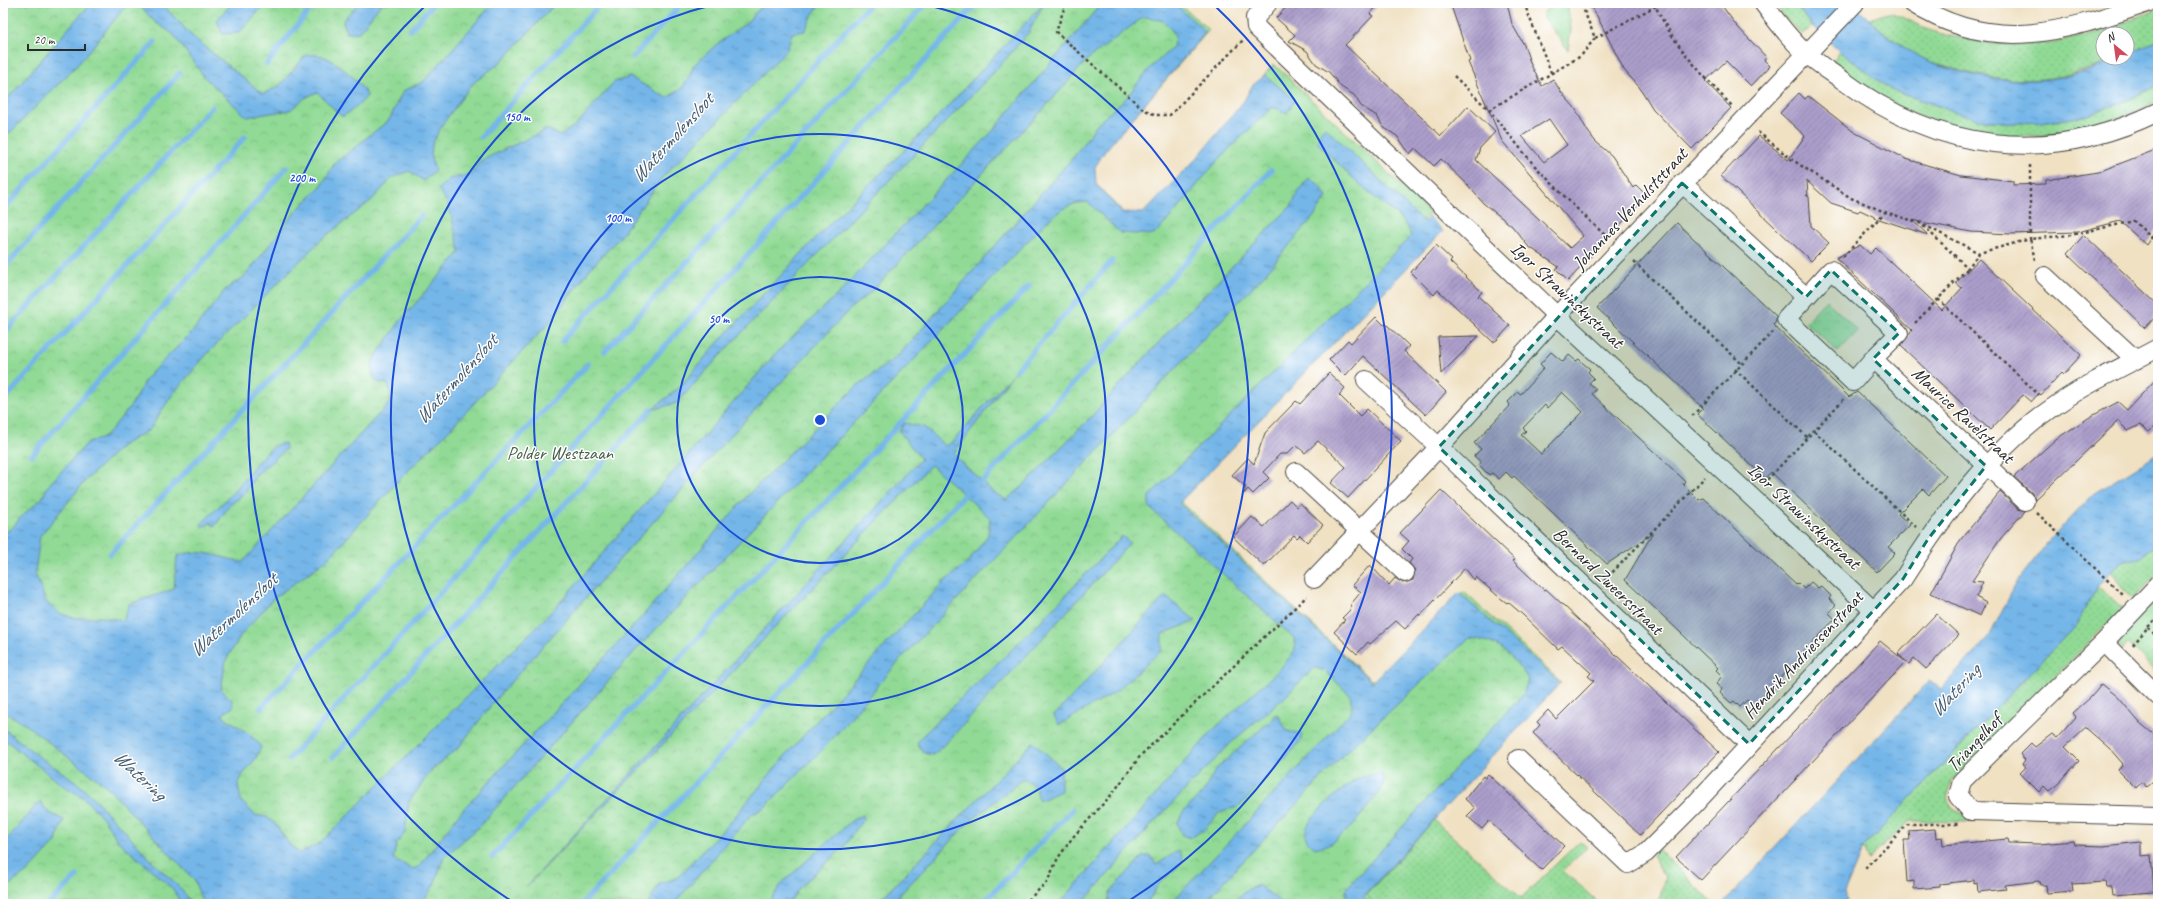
<svg xmlns="http://www.w3.org/2000/svg" width="2161" height="907" font-family="Caveat,sans-serif">
  <style>
    .grass { fill: url(#grass-dots); stroke: #5e8260 }
    .park { fill: url(#park-crowns); stroke: #5e8260 }
    .water { fill: url(#water-ripples); stroke: #50708a; fill-rule: evenodd }
    .lines { fill: none; stroke-linecap: round; stroke-linejoin: round }
    .stream { stroke: #74b6e9; stroke-width: 5.5 }
    .building { fill: url(#building-hatch); fill-rule: evenodd }
    .minor-casing { stroke: #494642; stroke-width: 20 }
    .path { stroke: #494642; stroke-width: 2.5; stroke-dasharray: 3 3; stroke-linecap: butt }
    .minor { stroke: #fff; stroke-width: 18 }
    .marked { fill: #0f766e; fill-opacity: 0.2; stroke: #0f766e; stroke-width: 3; stroke-dasharray: 8 5; stroke-linejoin: round }
    .ring { fill: none; stroke: #1d4ed8; stroke-width: 2 }
    .labels { text-anchor: middle; dominant-baseline: central; stroke-width: 3; stroke-linejoin: round; paint-order: stroke }
    .street-label { font-size: 19px; fill: #2b2b2b; stroke: #fff }
    .park-label { font-size: 19px; fill: #4a604b; stroke: #fff }
    .water-label { font-size: 20px; font-style: italic; fill: #455c6e; stroke: #fff }
    .centre { fill: #1d4ed8; stroke: #fff; stroke-width: 2 }
    .ring-label { font-size: 12px; text-anchor: middle; font-weight: bold; fill: #1d4ed8; stroke: #fff; stroke-width: 3; stroke-linejoin: round; paint-order: stroke }
  </style>
  <defs>
    <pattern id="grass-dots" width="8" height="8" patternUnits="userSpaceOnUse"><rect width="8" height="8" fill="#91da95"/><path d="M2 2h.1M6 6h.1" fill="none" stroke="#7dbb81" stroke-width="1.8" stroke-linecap="round"/></pattern>
    <pattern id="park-crowns" width="20" height="18" patternUnits="userSpaceOnUse"><rect width="20" height="18" fill="#91da95"/><path d="M2 6a3 3 0 1 1 6 0M12 15a3 3 0 1 1 6 0" fill="none" stroke="#7dbb81"/></pattern>
    <pattern id="water-ripples" width="26" height="14" patternUnits="userSpaceOnUse"><rect width="26" height="14" fill="#74b6e9"/><path d="M2 4q2-2 4 0t4 0M15 11q2-2 4 0t4 0" fill="none" stroke="#5f94bd"/></pattern>
    <pattern id="building-hatch" width="6" height="6" patternUnits="userSpaceOnUse"><rect width="6" height="6" fill="#ac9ecb"/><path d="M-1 1l2-2M0 6l6-6M5 7l2-2" fill="none" stroke="#8c81a5"/></pattern>
  </defs>
  <rect width="100%" height="100%" fill="#fff"/>
  <filter id="ink" filterUnits="userSpaceOnUse"><feTurbulence type="fractalNoise" baseFrequency=".025" numOctaves="2"/><feDisplacementMap in="SourceGraphic" scale="8" xChannelSelector="R" yChannelSelector="G"/><feConvolveMatrix kernelMatrix="1 2 1 2 8 2 1 2 1" color-interpolation-filters="sRGB"/></filter>
  <filter id="wash" filterUnits="userSpaceOnUse"><feTurbulence type="fractalNoise" baseFrequency=".012" numOctaves="4" result="noise"/><feDisplacementMap in="SourceGraphic" scale="16" xChannelSelector="R" yChannelSelector="G"/><feGaussianBlur stdDeviation="0.9" result="paint"/><feColorMatrix in="noise" values="0 0 0 0 0 0 0 0 0 0 0 0 0 0 0 0 0 1.4 0 .05"/><feComposite in="paint" operator="in"/></filter>
  <g filter="url(#wash)">
    <rect width="100%" height="100%" fill="#f0e1c3"/>
    <path class="grass" d="M1774 3H1794L1813 26 1802 34 1786 19Z
      M2158 8V40L2127 54V34H2103V58H2118C2062 82 2020 86 1961 71 1942 66 1921 60 1905 48 1892 40 1881 29 1869 19 1875 18 1884 13 1890 13 1900 14 1918 26 1929 30 1937 33 1947 35 1955 37 2030 55 2090 40 2158 8Z
      M1839 51 1891 90 1977 119 2013 123 2047 122 2084 116 2128 100 2158 85V101C2089 133 2033 146 1958 128 1934 122 1909 114 1887 102 1868 91 1850 76 1832 64Z
      M2158 543V572L2133 599 2111 572 2124 560 2141 558Z
      M2097 587 2123 608 1953 779 1947 798 1952 807 1974 822 1910 821 1868 860 1863 848 2076 625Z
      M2158 595V675L2128 643 2122 651 2118 641 2120 633Z
      M1434 820 1521 898 1580 841 1587 847 1563 871 1601 904H1370L1363 897Z
      M1658 849 1714 904H1655L1659 900 1665 877 1652 855Z"/>
    <path class="park" d="M3 3H1178L1209 30 1093 164 1096 184 1126 216H1146L1249 106V92L1274 64 1430 213 1420 224 1433 236 1181 496V502L1371 680H1378L1461 593H1465L1561 682 1435 815 1437 817 1366 895 1375 904H3Z
      M1552 3H1567L1571 29 1568 50 1542 15Z
      M1826 300 1858 331 1838 352 1805 322Z"/>
    <path class="water" d="M93 3H161L193 37 263 94 279 86 306 55C310 55 317 54 322 56 337 61 361 82 367 96L358 106 342 117 317 92 305 98 290 110 247 117 205 78 173 34 155 22 138 4 125 7 81 61 3 140V104L80 15Z
      M232 3H266L239 33 222 34 217 20Z
      M359 3H382L359 32 346 33 343 20Z
      M493 3H556L501 62 472 84 442 125 432 145 431 158 435 170 424 181 409 171 392 178 372 200 322 239 208 353 172 395 149 430 123 445 86 480 40 536 35 573 46 602 59 613 74 618 100 617 124 620 129 604 174 589 177 556C200 547 220 558 243 562L390 402 391 395 388 384 377 382 372 374 373 360 401 320 460 252C460 250 450 211 448 205 446 200 441 194 438 189L449 179 471 174 480 161 548 129 560 136 577 124 614 82 630 77 667 98 682 88 690 75 694 65 717 44 746 23 765 3H823L814 12 805 31 792 33 787 50 662 178 620 237 590 269 549 323 450 429 401 478 328 559 274 598 241 635 226 660 221 689 232 700 233 707 222 715C235 725 252 733 261 747L256 758 242 776 238 785 241 801 255 815 267 817 276 825 290 845 300 853 320 843 556 607 776 353 841 291 989 135 1102 3H1174L1206 32 1105 151 1095 167 1096 184 1121 212 1143 213 1197 158 1244 101 1252 86 1265 75 1295 100 1287 113 1273 107C1253 126 1232 145 1214 165 1194 188 1176 213 1154 235L1120 233 1088 202C1070 202 1061 210 1047 221L636 650 478 828 444 857 434 885 422 904H203L194 880 106 786 25 724 3 711V534L12 528 22 516 42 498 48 486 88 442 104 438 130 407 147 377 193 331 225 290 245 276 297 210 321 186 335 163 389 120 403 91 423 82ZM1148 17 1163 21 1171 29 1175 37 1173 47 1150 68 1126 98 1097 124 1075 155 898 356 857 386 748 495 631 629 458 815 419 867 411 869 402 863 397 862 393 858 397 843 405 833 409 802 430 772 459 747 496 699 646 530 722 445 851 308 872 291 1048 104 1087 60 1142 18Z
      M1044 3 1029 32 997 69 730 345 677 403 651 410 679 388 712 349 828 225 933 122Z
      M1794 3H1852C1868 19 1886 36 1905 48 1946 76 2015 86 2063 77 2073 75 2084 73 2093 69 2104 64 2114 58 2127 58V54L2158 40V85L2128 100 2084 116 2047 122 2013 123 1977 119 1891 90 1839 51 1813 26Z
      M1325 127 1416 215 1425 222 1429 217 1443 231 1179 503 1372 682 1459 593 1560 683 1363 897 1370 904H1346V889L1524 693 1528 679C1512 655 1498 640 1469 638L1347 751 1203 904H1170L1349 714 1352 706 1350 695 1324 670 1314 668 1285 697 1235 739 1154 822 1082 904H1059L1215 728 1278 671 1295 651 1294 638 1151 509 1149 506V496L1411 236C1405 216 1378 202 1364 188 1348 174 1332 158 1317 142L1320 133Z
      M1309 178 1320 185 1327 197 1316 214 1265 274 900 660 827 745 765 807 751 815 674 904H648L659 884 677 878 732 820 785 756 902 627 945 581 969 561 988 535 990 518 931 465 527 886 921 459 899 431 904 423 924 427 945 446 953 441 1016 370 954 453 957 458 992 491 1006 500 1021 488 1088 420 1170 330 1292 205 1299 190Z
      M280 443 285 444 286 449 257 474 244 494 230 505 215 526 210 523 202 527 201 524C212 513 224 502 234 491 249 475 260 453 280 443Z
      M2158 454V543L2141 558 2124 560 2111 572 2097 587 2076 625 1863 848 1844 893 1848 904H1723L1929 681 1941 689 1989 637 2017 582 2048 542 2096 492Z
      M1122 536 1130 543 949 740 933 755 924 753 917 743 922 736 1036 626Z
      M1165 596 1196 621 1162 634V650L1114 693 1059 725 1054 716Z
      M1278 714 1287 731 1302 734 1301 740 1295 748 1240 806 1219 813 1205 829 1190 838 1182 835 1177 824 1183 812 1203 793 1216 769Z
      M3 728 38 756 74 780 94 798 152 861 180 888 192 904H181L173 889 118 841 104 819 83 797 62 785 3 738Z
      M1033 742 1061 767V791L1039 801 1036 788 1024 778 969 822 891 904H876Z
      M1376 773 1382 774 1384 781 1380 792 1353 825 1331 844 1315 848 1307 841C1306 838 1305 834 1306 832 1307 816 1345 786 1358 779 1364 776 1370 775 1376 773Z
      M40 801 48 812 64 820 55 843 31 869 3 890V844Z
      M862 815 864 818 843 848 801 886 788 904H768L782 883 851 821Z
      M1179 850 1183 860 1180 865 1159 884 1149 900 1142 904H1108L1110 892 1142 857 1151 855 1156 865Z
      M1258 885 1284 904H1231L1247 890Z"/>
    <g class="lines">
      <path class="stream" d="M410 30 434 3
        M633 57 682 3
        M267 64 315 3
        M481 137 601 3
        M3 210 155 42
        M3 269 180 73
        M3 334 212 107
        M562 341 871 3
        M605 351 927 3
        M1016 370 1112 261
        M3 401 245 137
        M32 455 286 168
        M982 482 1271 170
        M110 554 421 216
        M261 708 588 364
        M333 757 651 410
        M289 759 977 3
        M492 857 1029 286
        M49 904 77 876
        M582 904 965 494
        M982 904 1072 810"/>
    </g>
    <g id="blocks">
      <path class="building" d="M1290 3H1380L1370 14 1373 16 1345 45 1441 136 1468 106 1495 132 1480 148 1476 160 1570 248 1583 236 1502 141 1468 62 1470 61 1450 3H1507L1512 24 1524 45 1531 65 1542 86 1553 79 1561 92 1575 108 1587 130 1595 141 1612 156 1633 188 1636 185 1647 196 1568 281 1556 269 1559 267 1528 246 1512 226 1483 203 1467 184 1441 159 1434 166 1415 148 1410 154 1397 136 1383 127 1377 116 1361 106 1354 95 1341 87 1329 72 1316 64 1307 51 1289 41 1295 35 1276 18ZM1549 119 1567 145 1544 162 1522 136Z
        M1588 3H1720L1736 25 1766 57 1764 60 1770 66 1751 86 1726 61 1705 81 1731 108 1692 149 1653 109 1640 88 1624 70 1597 16Z
        M1799 93 1805 99 1808 96 1854 132 1906 159 1961 175 2013 181V185L2046 184V180L2098 172 2158 149V227L2146 245 2120 221 2078 232 2010 234 1971 232 1912 220 1928 235 1879 219 1860 210 1858 212 1831 203 1807 181 1808 196 1806 195 1809 197 1811 226 1829 243 1811 261 1721 176 1759 136 1788 160 1805 136 1780 113Z
        M1677 223 1776 316V322L1773 325 1834 382 1849 397 1857 392 1946 476 1929 495 1923 489 1898 514 1910 525 1888 547 1895 553 1877 572 1771 472 1765 478 1697 414 1703 408 1597 308Z
        M2084 235 2158 305V314L2145 328 2067 254Z
        M1436 245 1452 260 1450 262 1482 292 1478 296 1510 326 1497 340 1493 342 1438 290 1434 295 1411 272Z
        M1860 245 1870 254 1876 248 1942 310 1962 288 1956 283 1979 259 2081 355 2064 374 2062 372 2041 395 2039 393 2031 402 2023 395 1990 430 1901 346 1912 330 1836 258Z
        M1376 317 1384 325 1386 324 1409 346 1404 351 1446 392 1426 415 1363 356 1345 376 1329 360 1348 340 1351 343Z
        M1479 336 1441 374 1438 337Z
        M1551 352 1563 362 1569 355 1576 361 1579 359 1584 364 1590 369 1588 372 1594 378 1589 383 1596 389 1592 394 1680 476 1685 481 1683 484 1699 500 1703 498 1796 585 1798 583 1804 589 1811 582 1818 588 1821 586 1831 596 1829 599 1836 605 1829 613 1835 619 1800 656 1802 660 1792 670 1789 668 1754 706 1747 700 1740 707 1734 701 1731 703 1720 693 1722 689 1716 684 1722 676 1716 670 1718 668 1625 580 1653 533 1607 564 1514 476 1512 478 1506 472 1499 479 1492 473 1489 475 1479 465 1481 462 1474 456 1481 449 1474 443 1510 405 1508 402 1518 392 1521 394 1544 368 1540 364ZM1562 392 1583 412 1541 454 1521 435 1526 431 1523 428 1545 405 1547 408Z
        M1329 373 1345 388 1339 395 1360 416 1367 409 1401 441 1348 498 1331 483 1346 467 1318 441 1305 453 1296 445 1287 454H1280L1263 472 1269 478 1253 494 1248 489 1244 494 1246 487 1232 475 1248 458 1254 464 1265 433 1296 401 1300 404Z
        M2158 377V423L2149 432 2140 425 2128 431 2118 421 2035 500 2032 493 2014 477 2056 439 2090 417 2118 402 2127 410Z
        M1441 490 1515 560 1513 561 1544 590 1546 589 1719 752 1640 835 1533 733 1540 725 1537 722 1548 710 1556 719 1594 681 1588 676 1591 673 1562 646 1558 649 1523 615 1508 602 1507 603 1499 597 1476 577 1474 580 1465 568 1420 616 1419 614 1405 629 1396 621 1370 644 1368 642 1357 654 1334 632 1345 620 1342 618 1350 610 1351 604 1361 592 1352 585 1370 565 1389 585 1395 578 1403 583 1413 580 1415 570 1409 563 1412 559 1402 549 1409 541 1400 533Z
        M2000 492 2018 509 2025 511 2001 538 1972 581 1983 582 1976 597 1986 603 1980 616 1931 593 1961 539Z
        M1290 500 1297 507 1300 503 1323 525 1307 542 1300 535 1297 538 1294 535 1264 566 1233 537 1252 517 1264 527Z
        M1936 614 1959 635 1926 669 1914 658 1909 664 1898 654Z
        M1880 641 1906 662 1701 880 1676 857Z
        M2102 684 2118 697 2139 722 2158 738V777L2146 787 2142 782 2136 788 2118 770 2123 764 2110 749 2086 728 2065 747 2079 761 2059 783 2049 791 2044 786 2039 792 2020 773 2026 767 2022 764 2025 760 2020 754 2031 743 2035 747 2052 734 2057 738 2076 717 2073 713 2091 697Z
        M1488 774 1564 846 1541 870 1489 821 1482 829 1467 816 1475 808 1465 799 1483 776 1485 778Z
        M1935 829 1936 838 1942 837 1943 845 2008 839 2009 843 2039 844 2074 841 2075 845 2104 846 2141 842V856L2151 855 2154 892 2113 895 2112 887H2106L2105 882 2072 884 2073 891 2047 893 2046 885H2040L2039 881 2005 885 2006 889 1978 892 1977 883 1974 884V880L1940 884V887L1914 889V881L1907 882 1904 840H1910L1909 831Z"/>
    </g>
  </g>
  <g filter="url(#ink)">
    <use href="#blocks" fill-opacity="0" stroke="#494642" stroke-width="1"/>
    <g class="lines">
      <defs>
        <path id="minor" d="M1268 3 1255 18 1256 27 1557 316 1874 611
          M1763 3C1774 18 1795 45 1809 56 1819 64 1830 72 1841 79 1938 152 2047 166 2158 112
          M1912 3C1993 55 2064 32 2147 3
          M1682 183 1806 297
          M2045 276 2136 360
          M1873 359 1853 382 1786 319 1831 270 1899 333 1873 359 2025 501
          M1366 380 1439 447 1749 744
          M1296 472 1405 573
          M1314 579 1439 447 1557 316 1855 3
          M2158 585 2104 642 1962 781 1958 796 1971 811 2158 816
          M2104 642 2158 696
          M1518 759 1628 864 1646 853 1693 806 1903 579C1943 516 1990 451 2052 408 2085 384 2123 367 2158 348"/>
      </defs>
      <use href="#minor" class="minor-casing"/>
      <path class="path" d="M1066 3 1056 32 1143 109 1156 115H1170L1244 39
        M1524 3 1552 75
        M1654 3C1672 43 1702 75 1732 106
        M1595 38 1656 6
        M1454 76 1489 110 1534 165 1574 206 1607 237
        M1489 110 1581 56 1595 38 1581 3
        M1758 132 1791 159 1851 198 1885 212 1920 223 1968 268 1979 253 2030 239V162
        M1924 225 1979 253
        M1843 257 1885 212
        M2035 260 2030 239 2071 235 2134 221 2158 244
        M1634 262 1741 363
        M1938 299 2039 395
        M1915 323 1968 268
        M1735 369 1808 438
        M1692 416 1773 332
        M1814 431 1916 527
        M1763 484 1845 398
        M2037 513 2123 595
        M1604 581 1705 477
        M2148 627 2158 618
        M2133 645 2148 627 2158 638
        M1865 868 1908 824H1958
        M1024 904 1047 882 1058 858 1073 837 1113 793 1141 755 1307 596"/>
      <use href="#minor" class="minor"/>
    </g>
  </g>
  <path class="marked" d="M1682 183 1806 297 1831 270 1899 333 1873 359 1986 466 1928 539 1903 579 1749 744 1439 447Z"/>
  <g class="ring">
    <circle cx="820" cy="420" r="143"/>
    <circle cx="820" cy="420" r="286"/>
    <path d="M924 4A429 429 0 1 1 716 4"/>
    <path d="M513 902A572 572 0 0 1 426 5M1214 5A572 572 0 0 1 1127 902"/>
  </g>
  <g class="labels">
    <g class="street-label">
      <text transform="translate(1630 209) rotate(-47)">Johannes Verhulststraat</text>
      <text transform="translate(1567 295) rotate(43)">Igor Strawinskystraat</text>
      <text transform="translate(1963 415) rotate(43)">Maurice Ravèlstraat</text>
      <text transform="translate(1804 516) rotate(43)">Igor Strawinskystraat</text>
      <text transform="translate(1608 581) rotate(44)">Bernard Zweersstraat</text>
      <text transform="translate(1803 655) rotate(-47)">Hendrik Andriessenstraat</text>
      <text transform="translate(1974 743) rotate(-47)">Triangelhof</text>
    </g>
    <g class="park-label">
      <text x="560" y="453">Polder Westzaan</text>
    </g>
    <g class="water-label">
      <text transform="translate(672 138) rotate(-48)">Watermolensloot</text>
      <text transform="translate(456 379) rotate(-48)">Watermolensloot</text>
      <text transform="translate(233 615) rotate(-43)">Watermolensloot</text>
      <text transform="translate(1955 690) rotate(-47)">Watering</text>
      <text transform="translate(140 775) rotate(43)">Watering</text>
    </g>
  </g>
  <circle cx="820" cy="420" r="6" class="centre"/>
  <g class="ring-label">
    <text x="517" y="121">150 m</text>
    <text x="302" y="182">200 m</text>
    <text x="618" y="222">100 m</text>
    <text x="719" y="323">50 m</text>
  </g>
  <rect width="2161" height="907" fill="none" stroke="#fff" stroke-width="16"/>
  <g transform="translate(2115 46) rotate(331)"><circle r="19" fill="#ffffff" stroke="#aaaaaa"/>
  <path d="M0-3L7 15L0 10L-7 15Z" fill="#d1495b"/>
  <text y="-6" font-size="11" font-weight="bold" text-anchor="middle" fill="#2b2b2b">N</text>
  </g>
  <path d="M28 44v6h57v-6" fill="none" stroke="#2b2b2b" stroke-width="2"/>
  <text x="34" y="44" font-size="12" fill="#2b2b2b" stroke="#ffffff" stroke-width="3" paint-order="stroke">20 m</text>
</svg>
